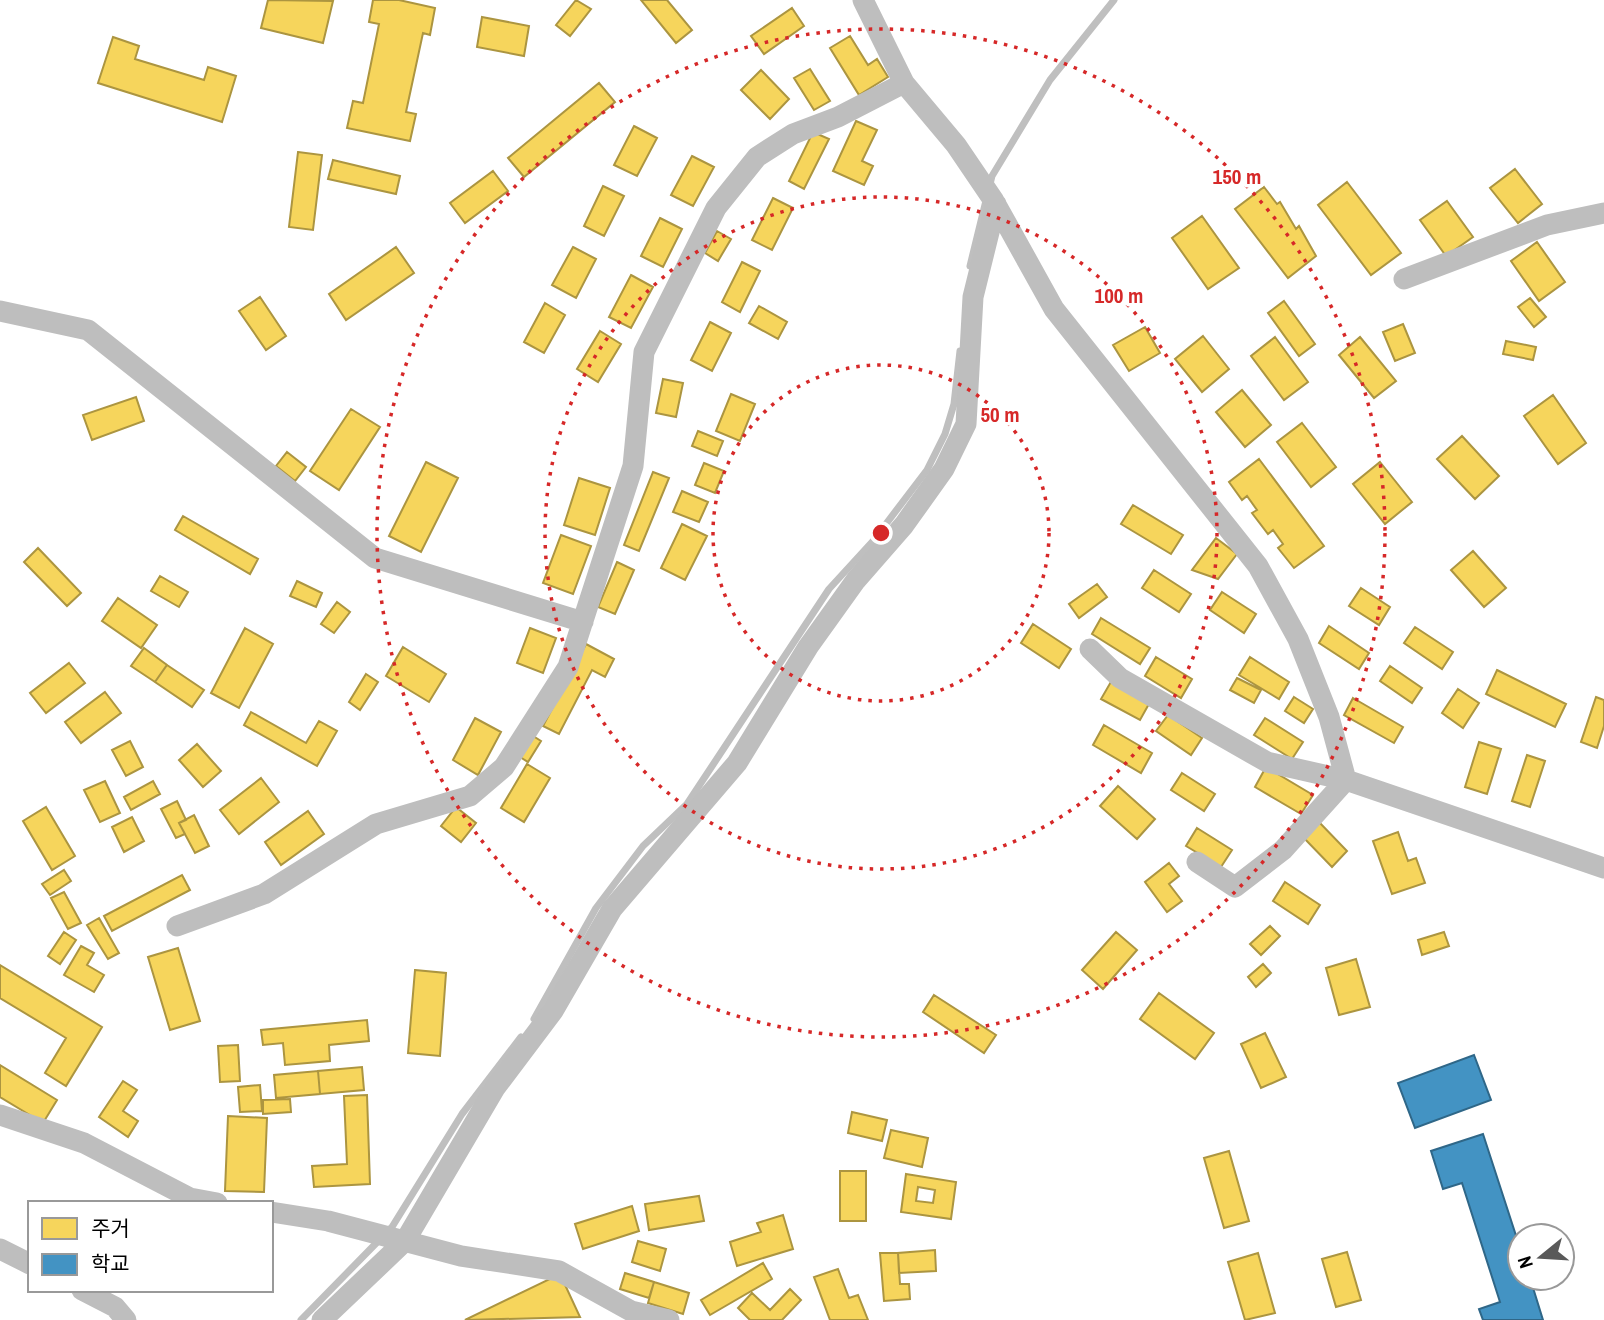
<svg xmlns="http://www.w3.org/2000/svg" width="1604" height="1320" font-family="'Archivo Narrow','Noto Sans KR',sans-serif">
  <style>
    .homes { fill: #f6d55c; stroke: #ac9540; stroke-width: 2; fill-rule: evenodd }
    .schools { fill: #4393c3; stroke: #2f6788; stroke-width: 2 }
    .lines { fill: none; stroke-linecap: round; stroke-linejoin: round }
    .stream { stroke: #bfbfbf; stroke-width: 7 }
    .minor { stroke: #bebebe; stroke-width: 21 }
    .ring { fill: none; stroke: #d62828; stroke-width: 3.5; stroke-dasharray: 3.5 7 }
    .centre { fill: #d62828; stroke: #fff; stroke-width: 3.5 }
    .ring-label { font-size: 21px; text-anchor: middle; font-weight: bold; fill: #d62828; stroke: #fff; stroke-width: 7; stroke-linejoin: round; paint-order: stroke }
  </style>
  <rect width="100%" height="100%" fill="#fff"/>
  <path class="homes" d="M268 0 333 1 323 43 261 28Z
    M373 0H399L435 8 430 35 423 33 406 112 416 114 410 141 347 128 353 101 363 103 379 24 369 22Z
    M576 0 591 9 570 36 556 25Z
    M641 0H667L692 30 676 43Z
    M792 8 804 26 764 54 751 36Z
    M482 17 529 26 524 56 477 47Z
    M850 36 868 65 877 59 888 77 859 95 830 48Z
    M113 37 139 46 135 59 204 80 208 67 236 76 222 122 98 83Z
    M810 69 830 101 814 110 794 78Z
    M761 70 789 99 770 119 741 90Z
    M599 83 615 102 524 177 508 158Z
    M856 121 877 130 862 161 873 166 864 185 833 171Z
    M634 126 657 138 637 176 614 165Z
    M813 132 829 139 804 189 789 181Z
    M298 152 322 155 313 230 289 227Z
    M692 156 714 167 693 206 671 195Z
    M333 160 400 176 396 194 328 179Z
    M1515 169 1542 204 1518 223 1490 188Z
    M493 171 508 191 465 223 450 203Z
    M1347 182 1401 253 1371 275 1318 205Z
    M603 186 624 196 604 236 584 226Z
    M1264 187 1277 204 1280 202 1296 229 1299 226 1316 256 1288 278 1235 209Z
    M773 198 793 208 772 250 752 240Z
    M1447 201 1473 237 1446 256 1420 220Z
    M1202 216 1239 268 1208 289 1172 238Z
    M660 218 682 229 663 267 641 256Z
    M717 231 731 239 718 261 705 253Z
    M1537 242 1565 282 1539 301 1511 261Z
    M396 247 414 273 346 320 329 294Z
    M573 247 596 259 576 298 552 285Z
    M742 262 760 271 740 312 722 302Z
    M631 275 653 287 631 328 609 317Z
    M260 297 286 336 266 350 239 311Z
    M1530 298 1546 317 1534 327 1518 307Z
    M1284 301 1315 344 1299 356 1268 313Z
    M545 303 565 315 544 353 524 342Z
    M759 306 787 322 778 339 749 323Z
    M710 322 731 333 712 371 691 360Z
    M1403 324 1415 353 1395 361 1383 332Z
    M1145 327 1160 353 1129 371 1113 345Z
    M600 331 621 344 598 382 577 369Z
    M1203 336 1229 369 1202 392 1175 359Z
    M1275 337 1308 382 1284 400 1251 356Z
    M1360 337 1396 381 1374 398 1339 355Z
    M1506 341 1536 347 1533 360 1503 354Z
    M663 379 683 383 676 417 656 413Z
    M1242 390 1271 425 1245 447 1216 412Z
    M731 394 755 404 740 441 716 431Z
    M1553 395 1586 443 1558 464 1524 416Z
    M136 397 144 421 92 440 83 415Z
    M351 409 380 427 339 490 310 471Z
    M1302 423 1336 467 1311 487 1277 442Z
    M698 431 723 441 717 456 692 446Z
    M1462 436 1499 476 1475 499 1437 459Z
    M287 452 306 467 295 481 276 466Z
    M1259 459 1324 546 1294 568 1278 548 1283 544 1273 530 1268 534 1252 513 1257 510 1247 496 1242 500 1229 482Z
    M426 462 458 478 421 552 389 536Z
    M1380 462 1412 502 1385 524 1353 484Z
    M704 463 724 471 715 493 695 485Z
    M653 472 669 478 639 551 624 545Z
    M579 478 610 488 595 535 564 525Z
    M682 491 708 502 699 522 673 512Z
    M1133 505 1183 535 1171 554 1121 524Z
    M183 516 258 559 250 574 175 530Z
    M682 524 707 536 685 580 661 568Z
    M561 535 591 546 573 594 543 583Z
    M1216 538 1237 554 1218 579 1192 570Z
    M38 548 81 593 67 606 24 562Z
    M1473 551 1506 588 1484 607 1451 570Z
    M617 562 634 570 615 614 598 607Z
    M1154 570 1191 594 1179 612 1142 588Z
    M160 576 188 592 179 607 151 591Z
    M297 581 322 593 316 607 290 596Z
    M1097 584 1107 597 1079 618 1069 604Z
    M1361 588 1390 607 1379 625 1349 606Z
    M1222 592 1256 614 1244 633 1210 610Z
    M118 598 157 625 141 648 102 621Z
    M337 602 350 612 334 633 321 624Z
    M1101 618 1150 648 1140 664 1092 634Z
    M1033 624 1071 649 1059 668 1021 643Z
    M1329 626 1369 653 1359 669 1319 643Z
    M1415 627 1453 652 1442 669 1404 643Z
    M245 628 273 644 239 708 211 693Z
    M530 628 556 638 543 673 517 663Z
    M586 644 614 659 605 677 592 670 559 734 543 726Z
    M403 647 446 674 429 702 386 676Z
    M144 648 167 665 155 682 131 666Z
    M1156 657 1192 679 1181 698 1145 676Z
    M1250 657 1289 682 1279 699 1239 675Z
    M69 663 85 683 46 713 30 693Z
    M167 665 204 690 192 707 155 682Z
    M1390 666 1422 688 1412 703 1380 681Z
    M1497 670 1566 704 1555 727 1486 694Z
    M366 674 378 682 360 710 349 702Z
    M1237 678 1261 690 1254 703 1230 690Z
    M1112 680 1150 702 1140 720 1101 699Z
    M1458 689 1479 703 1463 728 1442 713Z
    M105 692 121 713 81 743 65 722Z
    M1294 697 1313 709 1304 723 1285 711Z
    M1596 697 1604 700V726L1597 748 1581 742Z
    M1353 698 1403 727 1394 743 1344 715Z
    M251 712 306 743 319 721 337 731 317 766 244 725Z
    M1168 715 1202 738 1191 755 1156 731Z
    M475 718 501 732 478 775 453 760Z
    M1265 718 1303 742 1292 759 1254 735Z
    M1104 725 1152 753 1141 773 1093 745Z
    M530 734 541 741 528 762 517 755Z
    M130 741 143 767 126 776 112 750Z
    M1479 742 1501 749 1487 794 1465 787Z
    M197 744 221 771 203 787 179 760Z
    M1527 755 1545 761 1530 807 1512 801Z
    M527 764 550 778 524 822 501 808Z
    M1266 767 1313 795 1301 814 1255 787Z
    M1182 773 1215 794 1204 811 1171 790Z
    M261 778 279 802 239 834 220 810Z
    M105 781 120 813 100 822 84 790Z
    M153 781 160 794 131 810 124 797Z
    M1118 786 1155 819 1137 839 1100 806Z
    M177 801 186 820 179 823 185 834 176 838 161 809Z
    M46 807 75 856 52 870 23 821Z
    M456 807 476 823 461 842 441 826Z
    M308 811 324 834 281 865 265 842Z
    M194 815 209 846 195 853 179 823Z
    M132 817 144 841 124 852 112 827Z
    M1318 821 1347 851 1332 867 1302 836Z
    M1197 828 1232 850 1221 867 1186 846Z
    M1398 832 1408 861 1416 858 1425 883 1392 894 1373 841Z
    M1169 863 1179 876 1169 884 1182 901 1167 912 1145 882Z
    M64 870 71 881 50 895 42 884Z
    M182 875 190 890 112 931 104 916Z
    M1285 882 1320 905 1308 924 1273 901Z
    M64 892 81 923 68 929 51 898Z
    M99 918 119 953 108 959 87 925Z
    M1270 926 1280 936 1261 955 1250 944Z
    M64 932 76 940 60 964 48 956Z
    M1116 932 1137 950 1103 989 1082 970Z
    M1444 932 1449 946 1422 955 1418 940Z
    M81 946 94 953 87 965 104 975 94 992 64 975Z
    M178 948 200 1021 170 1030 148 957Z
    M1356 959 1370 1007 1339 1015 1326 968Z
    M1263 964 1271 973 1256 987 1248 977Z
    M0 965 102 1027 66 1086 45 1073 66 1038 0 998Z
    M415 970 446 973 440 1056 408 1053Z
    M1159 993 1214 1033 1195 1059 1140 1019Z
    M934 995 996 1035 984 1053 923 1012Z
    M367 1020 369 1041 329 1045 330 1061 285 1065 283 1043 263 1045 261 1030Z
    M1265 1033 1286 1077 1261 1088 1241 1044Z
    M238 1045 240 1081 220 1082 218 1046Z
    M0 1065 57 1100 43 1123 0 1097Z
    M362 1067 364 1090 320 1094 318 1071Z
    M318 1071 320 1094 276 1098 274 1075Z
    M123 1081 137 1090 123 1111 138 1121 128 1137 99 1117Z
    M260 1085 262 1111 240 1112 238 1087Z
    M367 1095 370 1184 314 1187 312 1166 347 1164 344 1096Z
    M290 1099 291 1112 263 1114V1100Z
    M852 1112 887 1120 882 1141 848 1133Z
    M228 1116 267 1118 264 1192 225 1191Z
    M891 1130 928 1138 922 1167 884 1158Z
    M1229 1151 1249 1221 1224 1228 1204 1158Z
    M840 1171H866V1221H840Z
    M906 1174 956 1182 951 1219 901 1212ZM918 1187 935 1190 933 1203 916 1201Z
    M699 1196 704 1221 649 1230 645 1204Z
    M632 1206 639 1231 583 1249 575 1224Z
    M783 1215 793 1249 737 1266 730 1242 761 1232 757 1223Z
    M638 1241 666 1249 660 1271 632 1262Z
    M935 1250 936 1271 899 1273 898 1253Z
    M1347 1252 1361 1300 1336 1307 1322 1259Z
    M880 1253H898L900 1284H909L910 1299 884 1301Z
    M1258 1253 1275 1313 1245 1320 1228 1262Z
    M763 1263 772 1279 710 1315 701 1300Z
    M838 1269 849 1298 858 1295 868 1320H830L814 1277Z
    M625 1273 654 1282 649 1298 620 1289Z
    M560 1274 580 1317 465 1320Z
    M654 1282 689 1293 683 1314 648 1303Z
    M790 1289 801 1300 782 1320H750L738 1308 752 1293 770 1310Z"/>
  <path class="schools" d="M1474 1055 1491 1100 1415 1128 1398 1083Z
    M1483 1134 1520 1248V1278H1530L1543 1320H1483L1479 1309 1500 1302 1462 1183 1443 1189 1431 1151Z"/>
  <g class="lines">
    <path class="stream" d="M970 266 992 176 1050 80 1114 0
      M534 1019 596 908 643 846 687 804 829 589 873 541 927 470 945 434 954 404 960 351
      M301 1320 392 1227 462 1114 521 1037"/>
    <path class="minor" d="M863 0 904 83 956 145 994 201 1054 309 1258 566 1298 639 1329 717 1346 780 1604 868
      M1404 279 1547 225 1604 213
      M0 311 88 330 375 558 583 622
      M1090 649 1120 678 1267 762 1346 780 1283 850 1235 887 1197 862
      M177 926 264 894 376 824 470 796 504 767 568 667 633 466 644 352 716 208 757 157 793 134 838 117 904 83
      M0 1115 84 1143 190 1198 217 1203
      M271 1212 328 1221 461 1256 559 1271 631 1311 669 1320
      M0 1249 30 1264
      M82 1290 115 1307 126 1320
      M322 1320 405 1241 495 1088 553 1011 612 909 737 763 808 647 856 580 904 525 944 469 966 424 973 297 996 204"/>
  </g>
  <g class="ring">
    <circle cx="881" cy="533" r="168"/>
    <circle cx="881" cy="533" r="336"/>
    <circle cx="881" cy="533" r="504"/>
  </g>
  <circle cx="881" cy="533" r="10" class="centre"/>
  <g class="ring-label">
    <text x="1237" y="184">150 m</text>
    <text x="1119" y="303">100 m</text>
    <text x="1000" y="422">50 m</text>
  </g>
  <rect x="28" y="1201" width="245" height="91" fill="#ffffff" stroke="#999999" stroke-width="2"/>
  <rect x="42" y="1218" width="35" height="21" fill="#f6d55c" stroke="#999999" stroke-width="2"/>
  <text x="91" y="1236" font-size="21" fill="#000000">주거</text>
  <rect x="42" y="1254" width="35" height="21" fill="#4393c3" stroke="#999999" stroke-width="2"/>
  <text x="91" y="1271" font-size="21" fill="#000000">학교</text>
  <g transform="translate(1541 1257) rotate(252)"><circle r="33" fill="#ffffff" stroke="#999999" stroke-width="2"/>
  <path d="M0-5L12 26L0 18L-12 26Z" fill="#595959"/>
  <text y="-10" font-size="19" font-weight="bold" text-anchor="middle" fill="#000000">N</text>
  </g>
</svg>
